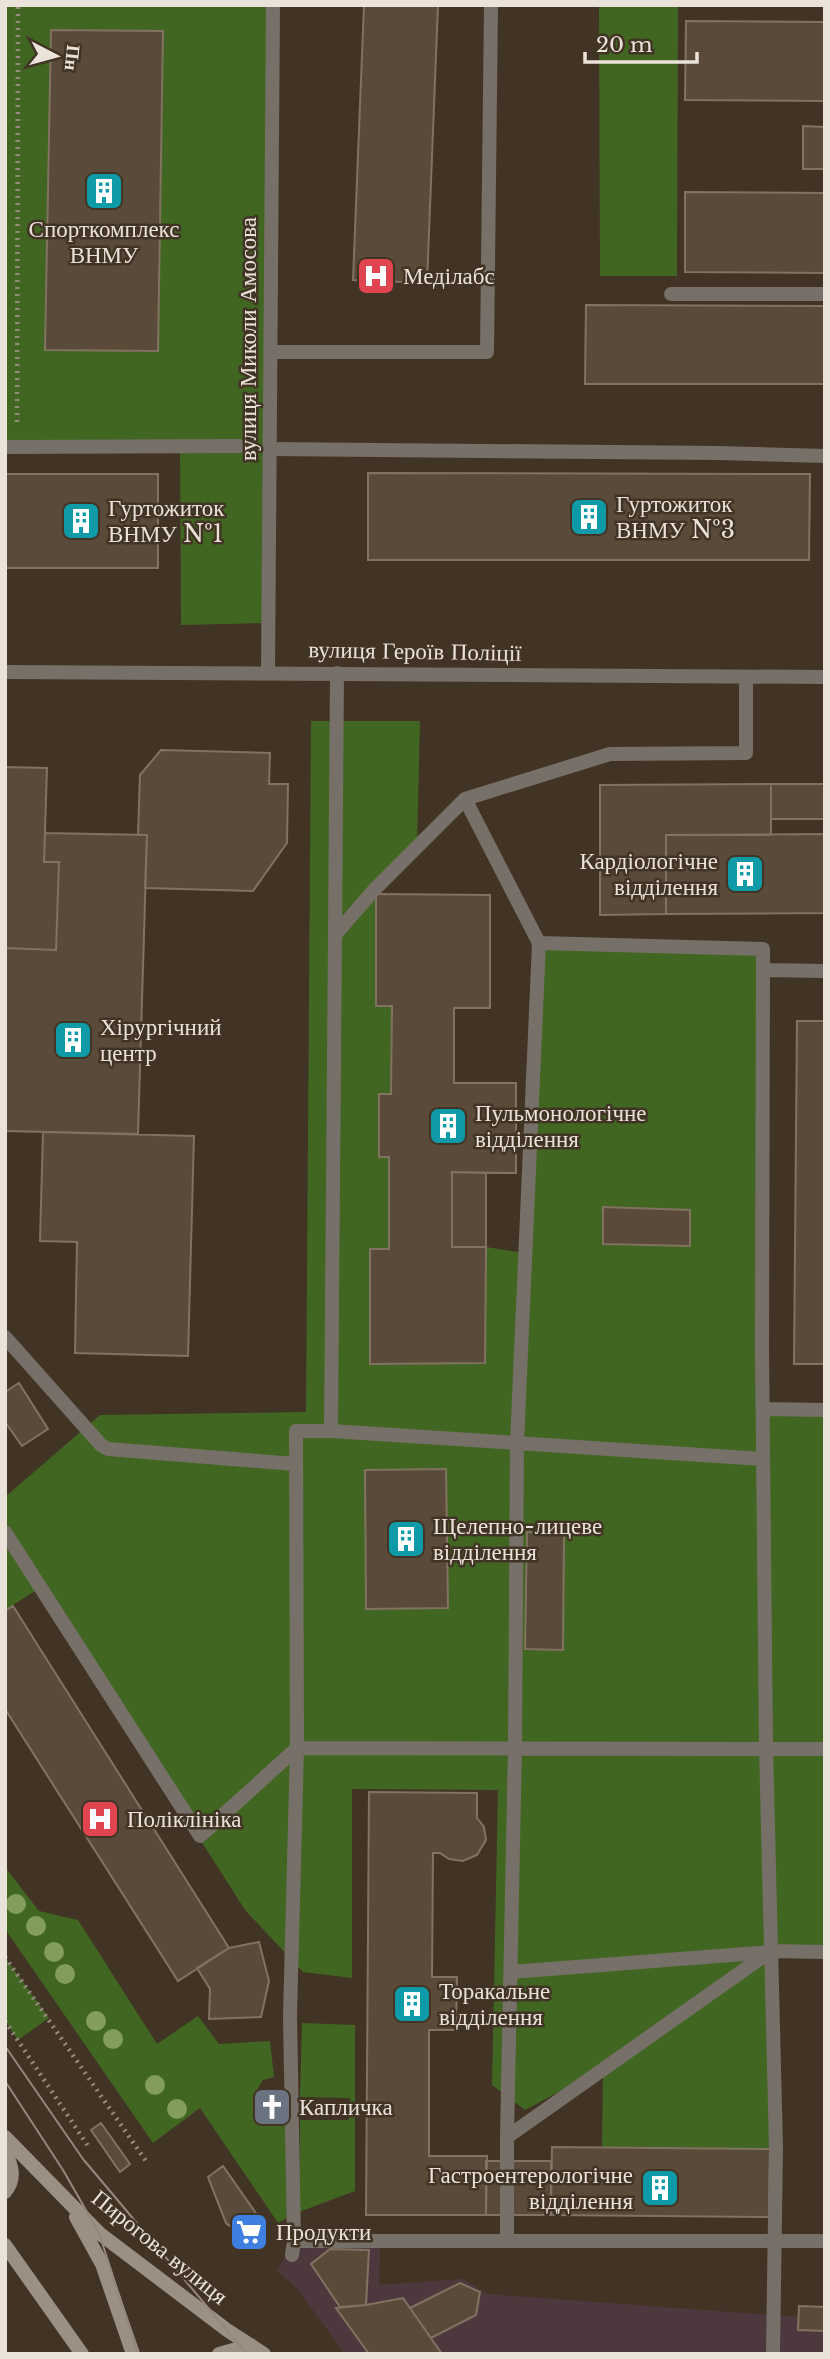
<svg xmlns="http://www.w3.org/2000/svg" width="830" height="2359" font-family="'Libre Baskerville',serif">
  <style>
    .commercial { fill: #4d383e }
    .green { fill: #406621 }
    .building { fill: #594a3a; stroke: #827261; stroke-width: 2 }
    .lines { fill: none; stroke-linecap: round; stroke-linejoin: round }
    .path { stroke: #978b7f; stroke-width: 4.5; stroke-dasharray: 2 5; stroke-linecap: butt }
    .service { stroke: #777068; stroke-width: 14 }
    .minor { stroke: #777068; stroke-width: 14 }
    .secondary { stroke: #9b9084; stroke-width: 14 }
    .tram { stroke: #94887c; stroke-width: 2 }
    .tree { fill: #829d5e }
    .labels { text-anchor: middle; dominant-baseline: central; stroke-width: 5; stroke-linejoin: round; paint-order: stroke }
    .poi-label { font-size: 23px; fill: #ebe2d9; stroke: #423425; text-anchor: start }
    .street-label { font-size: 23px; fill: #ebe2d9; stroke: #423425 }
  </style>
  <rect width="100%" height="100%" fill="#423425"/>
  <path class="commercial" d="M294 2241 380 2248 379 2285 463 2279 488 2294 799 2317 798 2330 825 2331V2354H345L296 2287 277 2271Z"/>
  <path class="green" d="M5 5H274L270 623 181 625 180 445 5 447Z
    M599 5H678L677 276H600Z
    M311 721H420L417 846 376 894 392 1006 391 1094 379 1095V1157H389V1249H370L371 1364 486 1247 525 1253 539 943 763 949V1409L825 1410V1952L772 1951 770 2149 602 2148 603 2068 525 2110 492 2085 498 1790 352 1789V1978L303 1972 245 1910 40 1588 5 1610V1497L100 1415 306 1412Z
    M5 1867 39 1911 78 1920 157 2044 198 2016 219 2044 270 2041 274 2077 263 2080C244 2109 252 2119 285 2125L290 2216 278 2223 200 2108 153 2143 5 1929Z
    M5 1957 49 2018 18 2040 5 2021Z
    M302 2023 355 2025V2191L299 2212 300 2120H349L350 2098 300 2097Z"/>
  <path class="building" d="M364 5H438L427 283 353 280Z
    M686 21 825 22V101L685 100Z
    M51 30 163 31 158 351 45 350Z
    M803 126 825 127V169H803Z
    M685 192 825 193V273L685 272Z
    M586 305 825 306V384H585Z
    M368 473 810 474 809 560H368Z
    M5 474H158V568H5Z
    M161 750 270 753 269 784H288L287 843 253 891 145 888 147 835H138L140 775Z
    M5 767 47 768 44 862H59L56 950 5 948Z
    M771 784V835H666V914L600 915V785Z
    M771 784H825V819H771Z
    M45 833 147 835 138 1134 5 1131V948L56 950 59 862H44Z
    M825 834V913L666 914V835Z
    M376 894 490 895V1008H454V1083H516V1173L452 1172V1247H486L485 1363 370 1364V1249H389V1157H379V1094H391L392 1006H376Z
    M797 1021H825V1364H794Z
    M43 1132 194 1136 188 1356 75 1353 77 1242 40 1241Z
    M452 1172 486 1173V1247H452Z
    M603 1207 690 1210V1246L603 1244Z
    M19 1383 48 1429 22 1446 5 1422V1392Z
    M446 1469 448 1608 366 1609 365 1470Z
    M527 1532 564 1533 563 1650 525 1649Z
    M13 1606 229 1948 178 1981 5 1709V1611Z
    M369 1792 477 1793V1818L484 1827 486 1840 477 1855 463 1861 449 1859 440 1853H433L432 1977H457L456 2030H429V2156H487L486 2215H366Z
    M259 1942 269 1981 261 2017 209 2019 210 1989 197 1968 229 1948Z
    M261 2106a11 11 0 1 1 22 0a11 11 0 1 1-22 0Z
    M101 2123 130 2164 120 2172 91 2130Z
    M552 2147 770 2149 769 2217 551 2215Z
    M486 2161H551V2215H486Z
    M223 2166 267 2229 259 2236 246 2238 226 2223 208 2177Z
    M330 2249 369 2250 366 2305 340 2307 311 2264Z
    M460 2283 480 2292 476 2315 431 2338 410 2308Z
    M403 2298 410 2308 442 2354H369L336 2308 366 2305Z
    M799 2306 825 2307V2331L798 2330Z"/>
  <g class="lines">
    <path class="path" d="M17 422 18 5
      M5 1957 146 2161
      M5 2021 90 2149"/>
    <path class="service" d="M671 294H825
      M271 352H487L491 5
      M5 447 239 446
      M270 449 718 453 825 456
      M465 799 539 943
      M335 935 337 673
      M764 970 825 971
      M5 1337 101 1445 108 1449 295 1464
      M763 1409 825 1410
      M331 1431 335 935 374 890 465 799 610 754 746 753V677
      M5 1532 200 1836 297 1748 825 1749
      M511 1972 770 1952
      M507 2137 515 1747 517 1443 539 943 763 949 762 1348 766 1748 776 2147 773 2354
      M294 2241 290 2016 297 1748 296 1431H331L763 1459
      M507 2241V2137L771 1951 825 1952
      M292 2255 294 2241H825"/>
    <path class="minor" d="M5 672 825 677
      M268 672 273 5"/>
    <path class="secondary" d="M5 2137 99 2233 227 2330 264 2354
      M5 2151C12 2166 16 2179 5 2192
      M76 2217 102 2264 133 2354
      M5 2245 82 2354
      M219 2354 251 2345"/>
    <path class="tram" d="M5 2046 83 2159 247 2354
      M5 2081 63 2170 99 2233 138 2354"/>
  </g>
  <g class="tree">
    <circle cx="16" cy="1904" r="10"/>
    <circle cx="36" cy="1926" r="10"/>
    <circle cx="54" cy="1952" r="10"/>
    <circle cx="65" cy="1974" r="10"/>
    <circle cx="96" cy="2021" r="10"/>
    <circle cx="113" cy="2039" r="10"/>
    <circle cx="155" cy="2085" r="10"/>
    <circle cx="177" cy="2109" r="10"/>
  </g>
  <defs>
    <symbol id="building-square" viewBox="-11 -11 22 22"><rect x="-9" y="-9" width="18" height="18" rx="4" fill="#0f9aa8" stroke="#423425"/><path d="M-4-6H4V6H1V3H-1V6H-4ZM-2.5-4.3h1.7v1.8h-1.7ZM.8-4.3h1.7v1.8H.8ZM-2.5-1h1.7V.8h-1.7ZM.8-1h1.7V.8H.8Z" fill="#fff"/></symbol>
    <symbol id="hospital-square" viewBox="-11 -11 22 22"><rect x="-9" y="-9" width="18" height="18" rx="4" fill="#e0444e" stroke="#423425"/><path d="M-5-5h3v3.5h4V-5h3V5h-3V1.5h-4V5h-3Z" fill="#fff"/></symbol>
    <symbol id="church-square" viewBox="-11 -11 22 22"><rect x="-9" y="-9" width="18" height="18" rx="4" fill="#6b7280" stroke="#423425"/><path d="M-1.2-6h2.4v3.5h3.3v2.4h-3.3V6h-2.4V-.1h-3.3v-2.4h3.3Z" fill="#fff"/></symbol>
    <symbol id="supermarket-square" viewBox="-11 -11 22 22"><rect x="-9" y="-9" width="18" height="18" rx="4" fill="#3f7fe0" stroke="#423425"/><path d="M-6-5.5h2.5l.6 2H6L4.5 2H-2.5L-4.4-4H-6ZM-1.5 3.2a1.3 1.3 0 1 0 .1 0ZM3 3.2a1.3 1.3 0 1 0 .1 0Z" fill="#fff"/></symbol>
  </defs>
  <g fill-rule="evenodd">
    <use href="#building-square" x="82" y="169" width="44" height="44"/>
    <use href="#hospital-square" x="354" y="254" width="44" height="44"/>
    <use href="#building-square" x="567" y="495" width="44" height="44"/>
    <use href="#building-square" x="59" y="499" width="44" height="44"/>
    <use href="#building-square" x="723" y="852" width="44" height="44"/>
    <use href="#building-square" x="51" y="1018" width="44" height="44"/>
    <use href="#building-square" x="426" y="1104" width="44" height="44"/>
    <use href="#building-square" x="384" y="1517" width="44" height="44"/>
    <use href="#hospital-square" x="78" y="1797" width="44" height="44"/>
    <use href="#building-square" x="390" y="1982" width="44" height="44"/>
    <use href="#church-square" x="250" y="2085" width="44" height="44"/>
    <use href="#building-square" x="638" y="2166" width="44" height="44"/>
    <use href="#supermarket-square" x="227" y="2210" width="44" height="44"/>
  </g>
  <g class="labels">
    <g class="poi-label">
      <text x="104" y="229" text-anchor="middle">Спорткомплекс<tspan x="104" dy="26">ВНМУ</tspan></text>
      <text x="403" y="276">Меділабс</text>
      <text x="616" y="504">Гуртожиток<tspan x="616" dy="26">ВНМУ №3</tspan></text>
      <text x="108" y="508">Гуртожиток<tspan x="108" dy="26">ВНМУ №1</tspan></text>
      <text x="718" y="861" text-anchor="end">Кардіологічне<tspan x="718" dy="26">відділення</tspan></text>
      <text x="100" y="1027">Хірургічний<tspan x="100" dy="26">центр</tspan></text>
      <text x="475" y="1113">Пульмонологічне<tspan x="475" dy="26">відділення</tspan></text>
      <text x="433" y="1526">Щелепно-лицеве<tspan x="433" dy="26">відділення</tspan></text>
      <text x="127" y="1819">Поліклініка</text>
      <text x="439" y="1991">Торакальне<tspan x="439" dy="26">відділення</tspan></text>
      <text x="299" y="2107">Капличка</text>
      <text x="633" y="2175" text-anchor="end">Гастроентерологічне<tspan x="633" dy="26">відділення</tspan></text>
      <text x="276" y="2232">Продукти</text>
    </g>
    <g class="street-label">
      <text transform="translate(248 339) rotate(-90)">вулиця Миколи Амосова</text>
      <text transform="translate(415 651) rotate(1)">вулиця Героїв Поліції</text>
      <text transform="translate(160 2247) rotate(39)">Пирогова вулиця</text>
    </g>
  </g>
  <rect width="830" height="2359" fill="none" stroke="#ebe2d9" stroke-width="14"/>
  <g transform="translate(56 56) rotate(96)" stroke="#423425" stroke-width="5" paint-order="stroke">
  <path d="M0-5L12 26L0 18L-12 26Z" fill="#ebe2d9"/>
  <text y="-10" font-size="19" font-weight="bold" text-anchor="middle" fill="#ebe2d9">Пн</text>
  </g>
  <path d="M585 52v10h112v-10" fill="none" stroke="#ebe2d9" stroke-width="3.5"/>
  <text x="596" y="52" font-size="21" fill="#ebe2d9" stroke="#423425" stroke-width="5" paint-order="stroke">20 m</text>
</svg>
